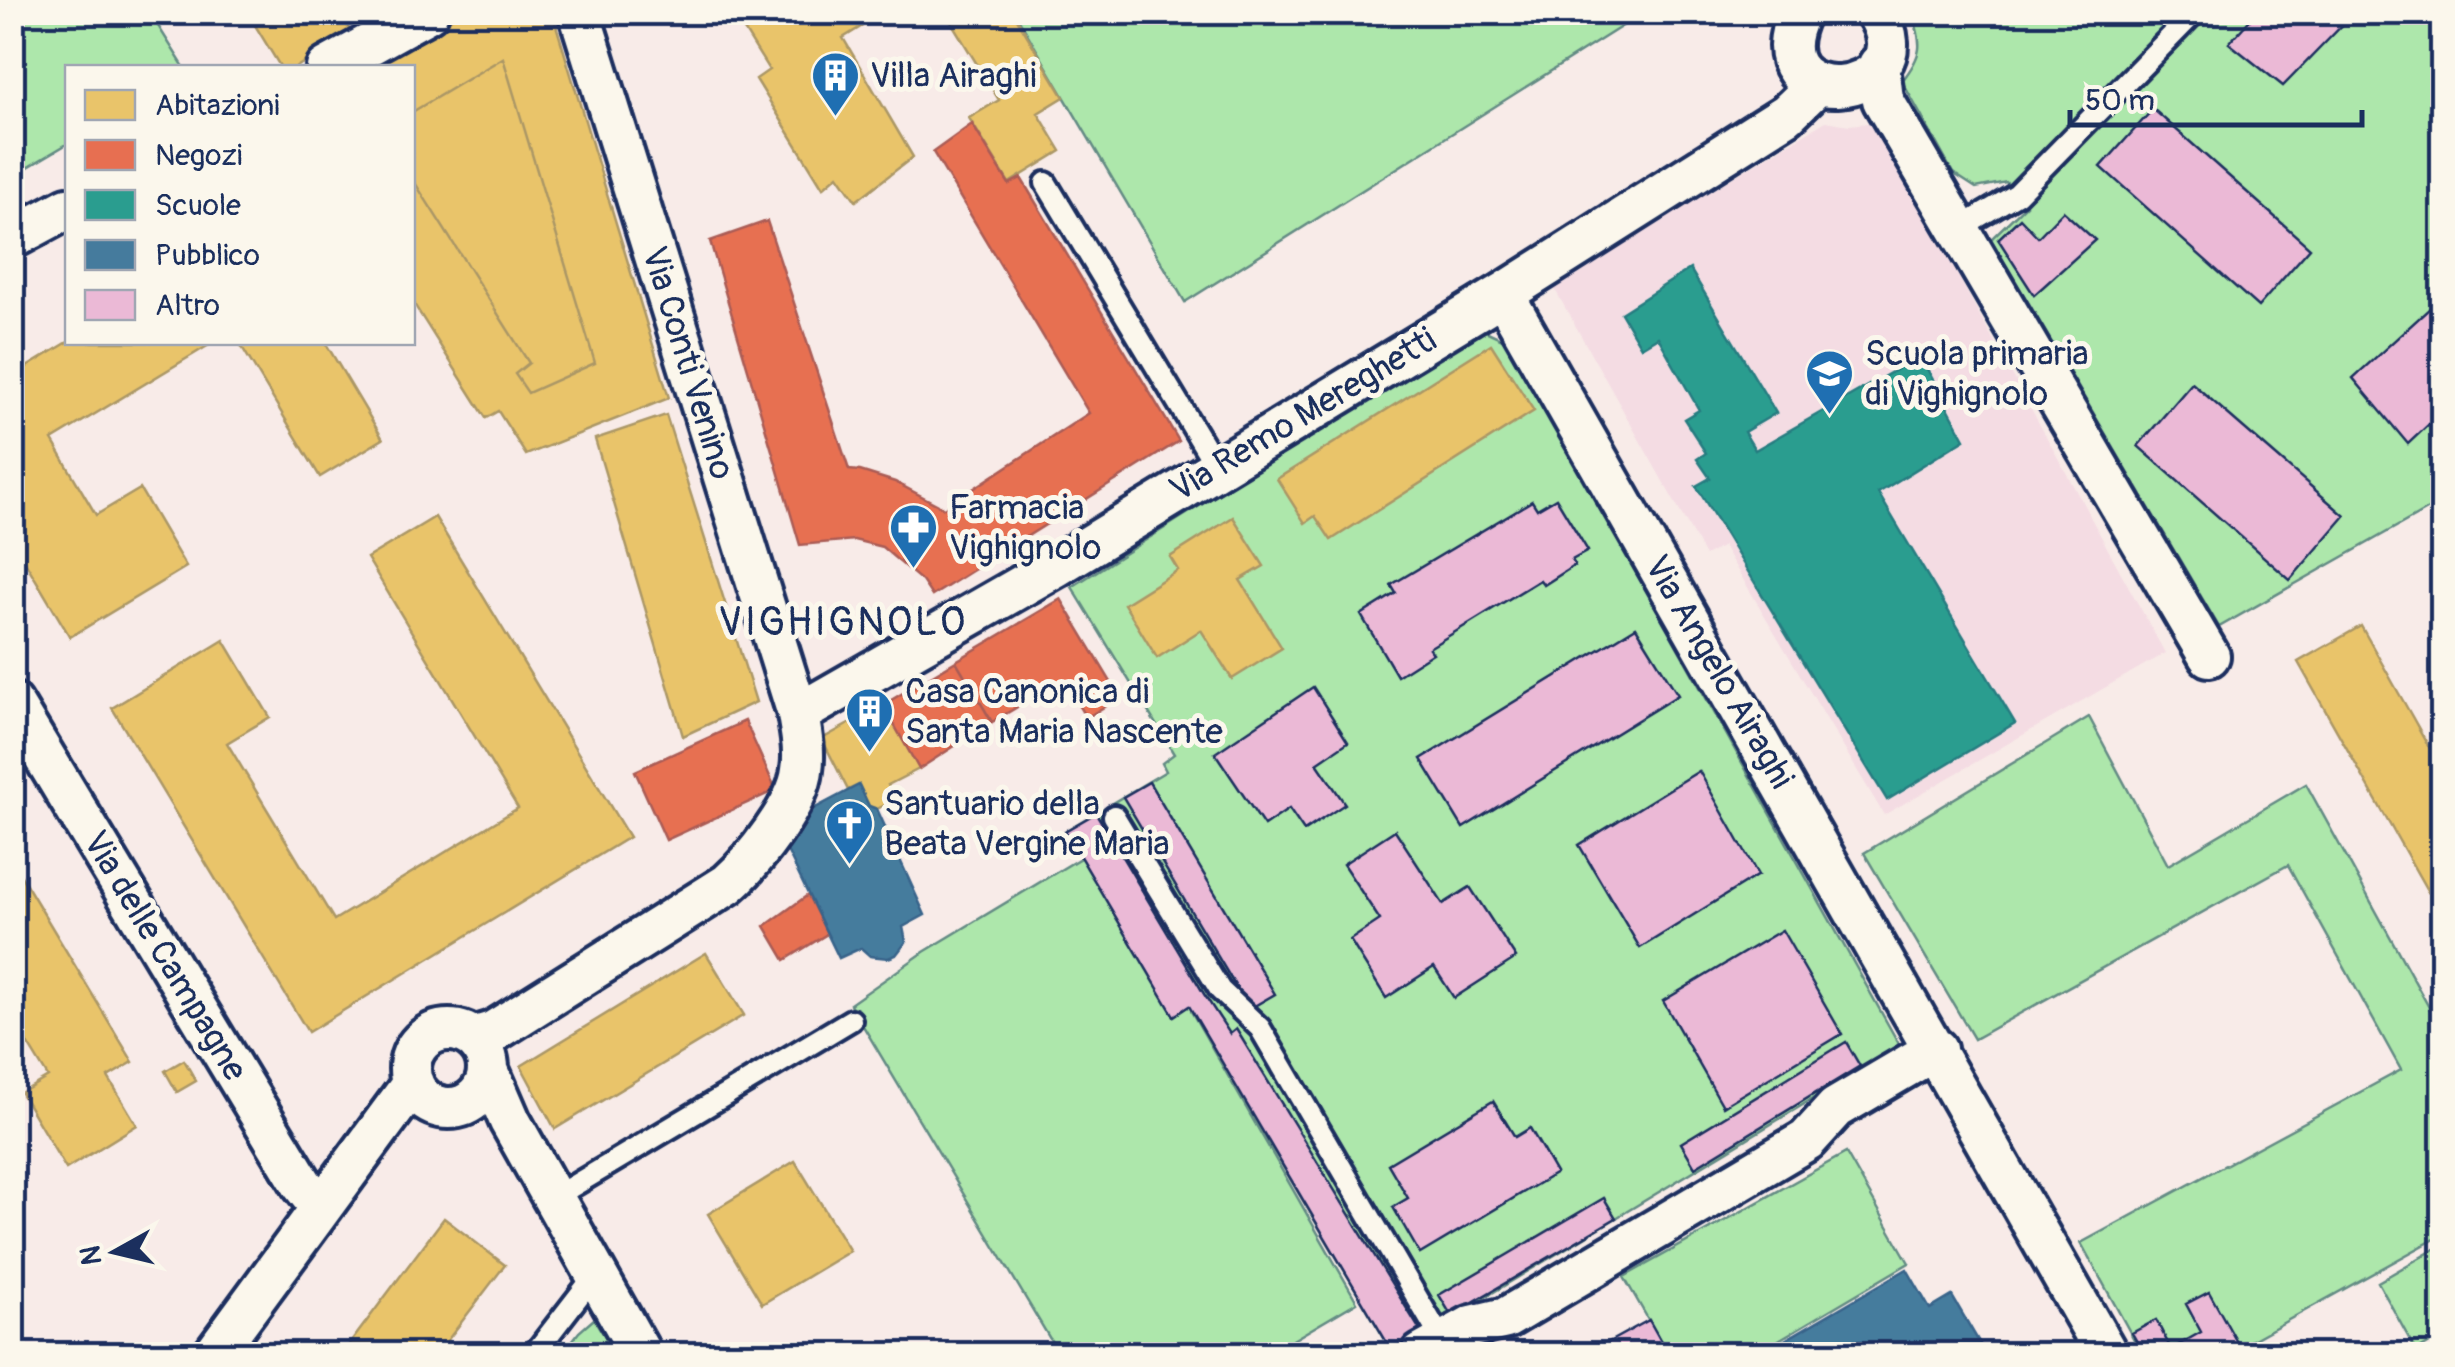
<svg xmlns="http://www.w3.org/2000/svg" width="2455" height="1367" font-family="Pangolin,sans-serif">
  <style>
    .built { fill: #f4dce3 }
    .green { fill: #ade7ab; stroke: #648b84; stroke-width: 2.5 }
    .homes { fill: #e9c46a; stroke: #ab9766; stroke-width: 2.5 }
    .shops { fill: #e76f51; stroke: #aa5c55; stroke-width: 2.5 }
    .schools { fill: #2a9d8f; stroke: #267c80; stroke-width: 2.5 }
    .public { fill: #457b9d; stroke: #38648a; stroke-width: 2.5 }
    .building { fill: #ebb9d6; stroke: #1b2f5e; stroke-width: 2.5 }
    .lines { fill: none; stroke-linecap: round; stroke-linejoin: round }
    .lane-casing { stroke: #1b2f5e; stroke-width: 28 }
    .street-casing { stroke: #1b2f5e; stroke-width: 48 }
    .lane { stroke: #fbf7ec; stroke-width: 20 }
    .street { stroke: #fbf7ec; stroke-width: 40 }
    .labels { text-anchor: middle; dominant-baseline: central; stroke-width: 10; stroke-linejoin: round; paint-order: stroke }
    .poi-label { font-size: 35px; fill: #1b2f5e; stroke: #fbf7ec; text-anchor: start }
    .street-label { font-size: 35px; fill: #1b2f5e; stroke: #fbf7ec }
    .quarter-label { font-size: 40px; letter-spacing: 2.5px; fill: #1b2f5e; stroke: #fbf7ec }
  </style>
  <rect width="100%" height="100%" fill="#f8ebe8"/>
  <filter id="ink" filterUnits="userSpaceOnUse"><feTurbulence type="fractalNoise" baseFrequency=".01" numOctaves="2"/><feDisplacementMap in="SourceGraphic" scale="20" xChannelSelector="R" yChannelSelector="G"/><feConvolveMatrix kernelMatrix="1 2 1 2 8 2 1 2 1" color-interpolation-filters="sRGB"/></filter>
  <g filter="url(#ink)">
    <path class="built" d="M1826 121 1849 125 1868 123 1894 159 2165 653 1884 815 1723 546 1705 556 1553 286Z"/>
    <path class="green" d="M12 13H150L184 67 68 68 67 144 13 176Z
      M1015 13H1643L1185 302Z
      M1912 13H2442V501L2219 627 1991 239 2026 205 2006 182 1976 188 1953 173 1902 81C1923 54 1923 45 1912 13Z
      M1479 328 1507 341 1900 1046 1393 1353 1191 1011 1357 1302 1269 1354H1059L850 1004 924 952 1080 858 1065 831 1166 771 1162 763 1174 754 1072 587Z
      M2089 717 2168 865 2306 784 2442 1031V1235L2227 1354H2142L2081 1243 2401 1070 2288 865 1974 1039 1864 853Z
      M1846 1153 1909 1263 1755 1354H1668L1624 1277Z
      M2442 1245V1336L2416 1351 2378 1282Z
      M594 1319 616 1354H562L579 1332Z"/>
    <path class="homes" d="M247 12H339L351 32 295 68H281Z
      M461 12H552L669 398 526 455 498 411 486 418 412 301V178L529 363 515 374 528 393 595 363 503 58 412 112V68H369Z
      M461 12H552L669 398 526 455 498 411 486 418 412 301V68H369Z
      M733 12H885L843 38 913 157 856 201 838 175 823 188 756 79 769 70Z
      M945 12H1013L1064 97 1038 113 1061 151 1009 183 969 118 999 100Z
      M68 342H214L52 440 96 515 140 489 186 567 70 637 12 540V376Z
      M239 342H325L383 439 320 477Z
      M1491 344 1534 411 1331 540 1315 516 1305 523 1277 479Z
      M666 415 756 702 683 736 595 439Z
      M435 517 629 837 308 1032 112 708 224 640 270 717 227 743 334 920 518 808 367 558Z
      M1233 517 1264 566 1240 580 1282 648 1232 679 1201 630 1157 658 1124 604 1178 570 1170 557Z
      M2361 626 2442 770V884L2428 892 2298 662Z
      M883 705 919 769 888 785 895 800 877 809 869 806 859 785 848 790 822 739Z
      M12 861 133 1062 108 1077 137 1125 66 1169 21 1093 48 1077 12 1018Z
      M706 953 744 1015 555 1129 521 1066Z
      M184 1060 196 1081 177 1092 165 1071Z
      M795 1161 850 1251 762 1304 708 1214Z
      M444 1218 505 1265 437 1354H342Z"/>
    <path class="shops" d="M972 124 1009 184 1021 178 1179 441 932 596 922 581 882 547 854 540 800 545 710 241 767 221 849 470 860 471 895 482 944 508 1089 413 933 152Z
      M1061 599 1120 697 1086 718 1063 680 992 722 956 661Z
      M956 661 992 722 919 769 883 705Z
      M745 721 776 790 666 840 635 771Z
      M808 895 827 934 785 960 765 926Z"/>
    <path class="schools" d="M1690 269 1776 413 1744 432 1755 450 1920 356 1965 439 1878 493 2015 723 1887 800 1696 486 1710 478 1697 459 1706 453 1684 419 1699 410 1658 337 1641 347 1621 313Z"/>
    <path class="public" d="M859 785 869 806 877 809 925 915 903 927 906 942 896 955 888 958 870 956 861 948 839 958 782 840 791 821Z
      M1907 1269 1930 1309 1952 1296 1986 1354H1761Z"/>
    <path class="building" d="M2257 12H2355L2283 86 2229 43Z
      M2153 109 2310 248 2258 307 2101 167Z
      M2063 211 2095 240 2034 295 1998 239 2020 218 2038 237Z
      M2442 297V412L2408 444 2353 378Z
      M2192 383 2345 516 2290 580 2138 446Z
      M1556 498 1588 551 1572 560 1575 565 1544 585 1540 580 1429 648 1433 653 1397 676 1361 615 1396 593 1391 585 1532 501 1537 509Z
      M1636 627 1678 695 1463 828 1421 759Z
      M1313 687 1348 742 1317 763 1345 804 1304 831 1289 809 1264 826 1215 753Z
      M1699 771 1758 875 1640 948 1579 845Z
      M1149 782 1275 994 1249 1009 1123 797Z
      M1096 813 1204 994 1230 1034 1236 1029 1423 1335 1393 1353 1189 1006 1174 1016 1065 831Z
      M1395 830 1443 904 1470 887 1516 958 1454 998 1434 967 1386 998 1350 940 1380 920 1343 864Z
      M1782 930 1842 1034 1723 1106 1663 1001Z
      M1846 1042 1860 1066 1695 1167 1681 1143Z
      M1493 1101 1515 1137 1530 1128 1556 1173 1420 1254 1393 1207 1408 1198 1388 1164Z
      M1604 1198 1616 1218 1451 1315 1439 1295Z
      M2209 1292 2239 1346 2224 1354H2144L2132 1333 2156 1320 2171 1349 2201 1332 2186 1304Z
      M1649 1320 1668 1354H1587Z"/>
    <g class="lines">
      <defs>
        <path id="lane" d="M1046 183 1216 466
          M1958 229 2017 194 2195 12
          M1114 816 1220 990 1260 1028 1443 1342
          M553 1198 851 1020
          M534 1354 595 1275"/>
        <path id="street" d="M1799 12C1748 120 1933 101 1876 12
          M1879 65 1883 100 2209 656
          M327 68 428 12
          M12 238 68 208
          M1503 294 2107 1354
          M12 703 302 1184 320 1207
          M798 714 1055 567 1503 294 1787 114 1818 84
          M410 1069a39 39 0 1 1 78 0a39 39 0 1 1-78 0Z
          M473 1038 493 1032 728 884C753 862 799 804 802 770 805 751 801 732 798 714L579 12
          M488 1070 510 1121 641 1354
          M214 1354 413 1083
          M1422 1354 1472 1326 1506 1318 1807 1140 1836 1108 1936 1049"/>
      </defs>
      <use href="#lane" class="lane-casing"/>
      <use href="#street" class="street-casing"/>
      <use href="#lane" class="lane"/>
      <use href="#street" class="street"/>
    </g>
  </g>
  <defs>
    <symbol id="building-pin" viewBox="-11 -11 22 30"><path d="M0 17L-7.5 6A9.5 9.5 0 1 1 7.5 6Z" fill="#1f6fb2" stroke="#fbf7ec"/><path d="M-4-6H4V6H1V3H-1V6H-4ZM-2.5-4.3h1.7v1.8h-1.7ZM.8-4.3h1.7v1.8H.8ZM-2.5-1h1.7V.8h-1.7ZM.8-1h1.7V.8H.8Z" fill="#fff"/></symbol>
    <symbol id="school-pin" viewBox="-11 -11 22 30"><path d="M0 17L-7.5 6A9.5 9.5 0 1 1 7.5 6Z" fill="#1f6fb2" stroke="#fbf7ec"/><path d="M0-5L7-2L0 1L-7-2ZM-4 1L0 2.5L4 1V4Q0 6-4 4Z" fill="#fff"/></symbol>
    <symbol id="pharmacy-pin" viewBox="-11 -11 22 30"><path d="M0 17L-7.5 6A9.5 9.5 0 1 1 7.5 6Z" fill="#1f6fb2" stroke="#fbf7ec"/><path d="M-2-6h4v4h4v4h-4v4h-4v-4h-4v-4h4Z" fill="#fff"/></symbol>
    <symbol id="church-pin" viewBox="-11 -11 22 30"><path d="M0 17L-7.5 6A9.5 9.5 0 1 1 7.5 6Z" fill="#1f6fb2" stroke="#fbf7ec"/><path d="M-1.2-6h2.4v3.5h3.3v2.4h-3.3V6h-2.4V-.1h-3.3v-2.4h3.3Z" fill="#fff"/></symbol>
  </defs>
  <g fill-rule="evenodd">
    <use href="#building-pin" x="808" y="48" width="55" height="75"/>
    <use href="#school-pin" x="1802" y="346" width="55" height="75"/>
    <use href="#pharmacy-pin" x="886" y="500" width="55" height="75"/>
    <use href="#building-pin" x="842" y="684" width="55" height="75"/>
    <use href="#church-pin" x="822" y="796" width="55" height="75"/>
  </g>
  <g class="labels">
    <g class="poi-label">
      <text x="870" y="76">Villa Airaghi</text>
      <text x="1865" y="354">Scuola primaria<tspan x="1865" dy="40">di Vighignolo</tspan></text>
      <text x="949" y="508">Farmacia<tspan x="949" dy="40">Vighignolo</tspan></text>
      <text x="905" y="692">Casa Canonica di<tspan x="905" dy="40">Santa Maria Nascente</tspan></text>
      <text x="884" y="804">Santuario della<tspan x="884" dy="40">Beata Vergine Maria</tspan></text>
    </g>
    <g class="street-label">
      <text transform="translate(688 363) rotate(73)">Via Conti Venino</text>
      <text transform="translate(1303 415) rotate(-31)">Via Remo Mereghetti</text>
      <text transform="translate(1719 672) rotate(60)">Via Angelo Airaghi</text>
      <text transform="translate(165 956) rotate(59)">Via delle Campagne</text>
    </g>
    <g class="quarter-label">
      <text x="843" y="622">VIGHIGNOLO</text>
    </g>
  </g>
  <rect width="2455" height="1367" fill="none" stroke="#fbf7ec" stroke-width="50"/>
  <rect x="25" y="25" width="2405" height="1317" fill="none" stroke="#1b2f5e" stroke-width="4" filter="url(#ink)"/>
  <rect x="65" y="65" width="350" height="280" fill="#fbf7ec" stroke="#a1a7b3" stroke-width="2.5"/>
  <rect x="85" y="90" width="50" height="30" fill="#e9c46a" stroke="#a1a7b3" stroke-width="2.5"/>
  <text x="155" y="115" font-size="30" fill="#1b2f5e">Abitazioni</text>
  <rect x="85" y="140" width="50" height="30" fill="#e76f51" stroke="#a1a7b3" stroke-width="2.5"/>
  <text x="155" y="165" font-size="30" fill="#1b2f5e">Negozi</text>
  <rect x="85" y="190" width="50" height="30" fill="#2a9d8f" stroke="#a1a7b3" stroke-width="2.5"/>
  <text x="155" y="215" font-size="30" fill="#1b2f5e">Scuole</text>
  <rect x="85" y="240" width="50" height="30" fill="#457b9d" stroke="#a1a7b3" stroke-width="2.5"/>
  <text x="155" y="265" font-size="30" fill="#1b2f5e">Pubblico</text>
  <rect x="85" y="290" width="50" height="30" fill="#ebb9d6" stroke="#a1a7b3" stroke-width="2.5"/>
  <text x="155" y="315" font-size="30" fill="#1b2f5e">Altro</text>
  <g transform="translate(115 1252) rotate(262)" stroke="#fbf7ec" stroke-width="8" paint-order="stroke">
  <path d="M0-8L18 38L0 25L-18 38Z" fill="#1b2f5e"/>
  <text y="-15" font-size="28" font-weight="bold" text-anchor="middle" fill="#1b2f5e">N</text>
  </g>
  <path d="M2070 110v15h292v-15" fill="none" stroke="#1b2f5e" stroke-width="5"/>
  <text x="2085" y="110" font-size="30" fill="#1b2f5e" stroke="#fbf7ec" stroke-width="8" paint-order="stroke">50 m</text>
</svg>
